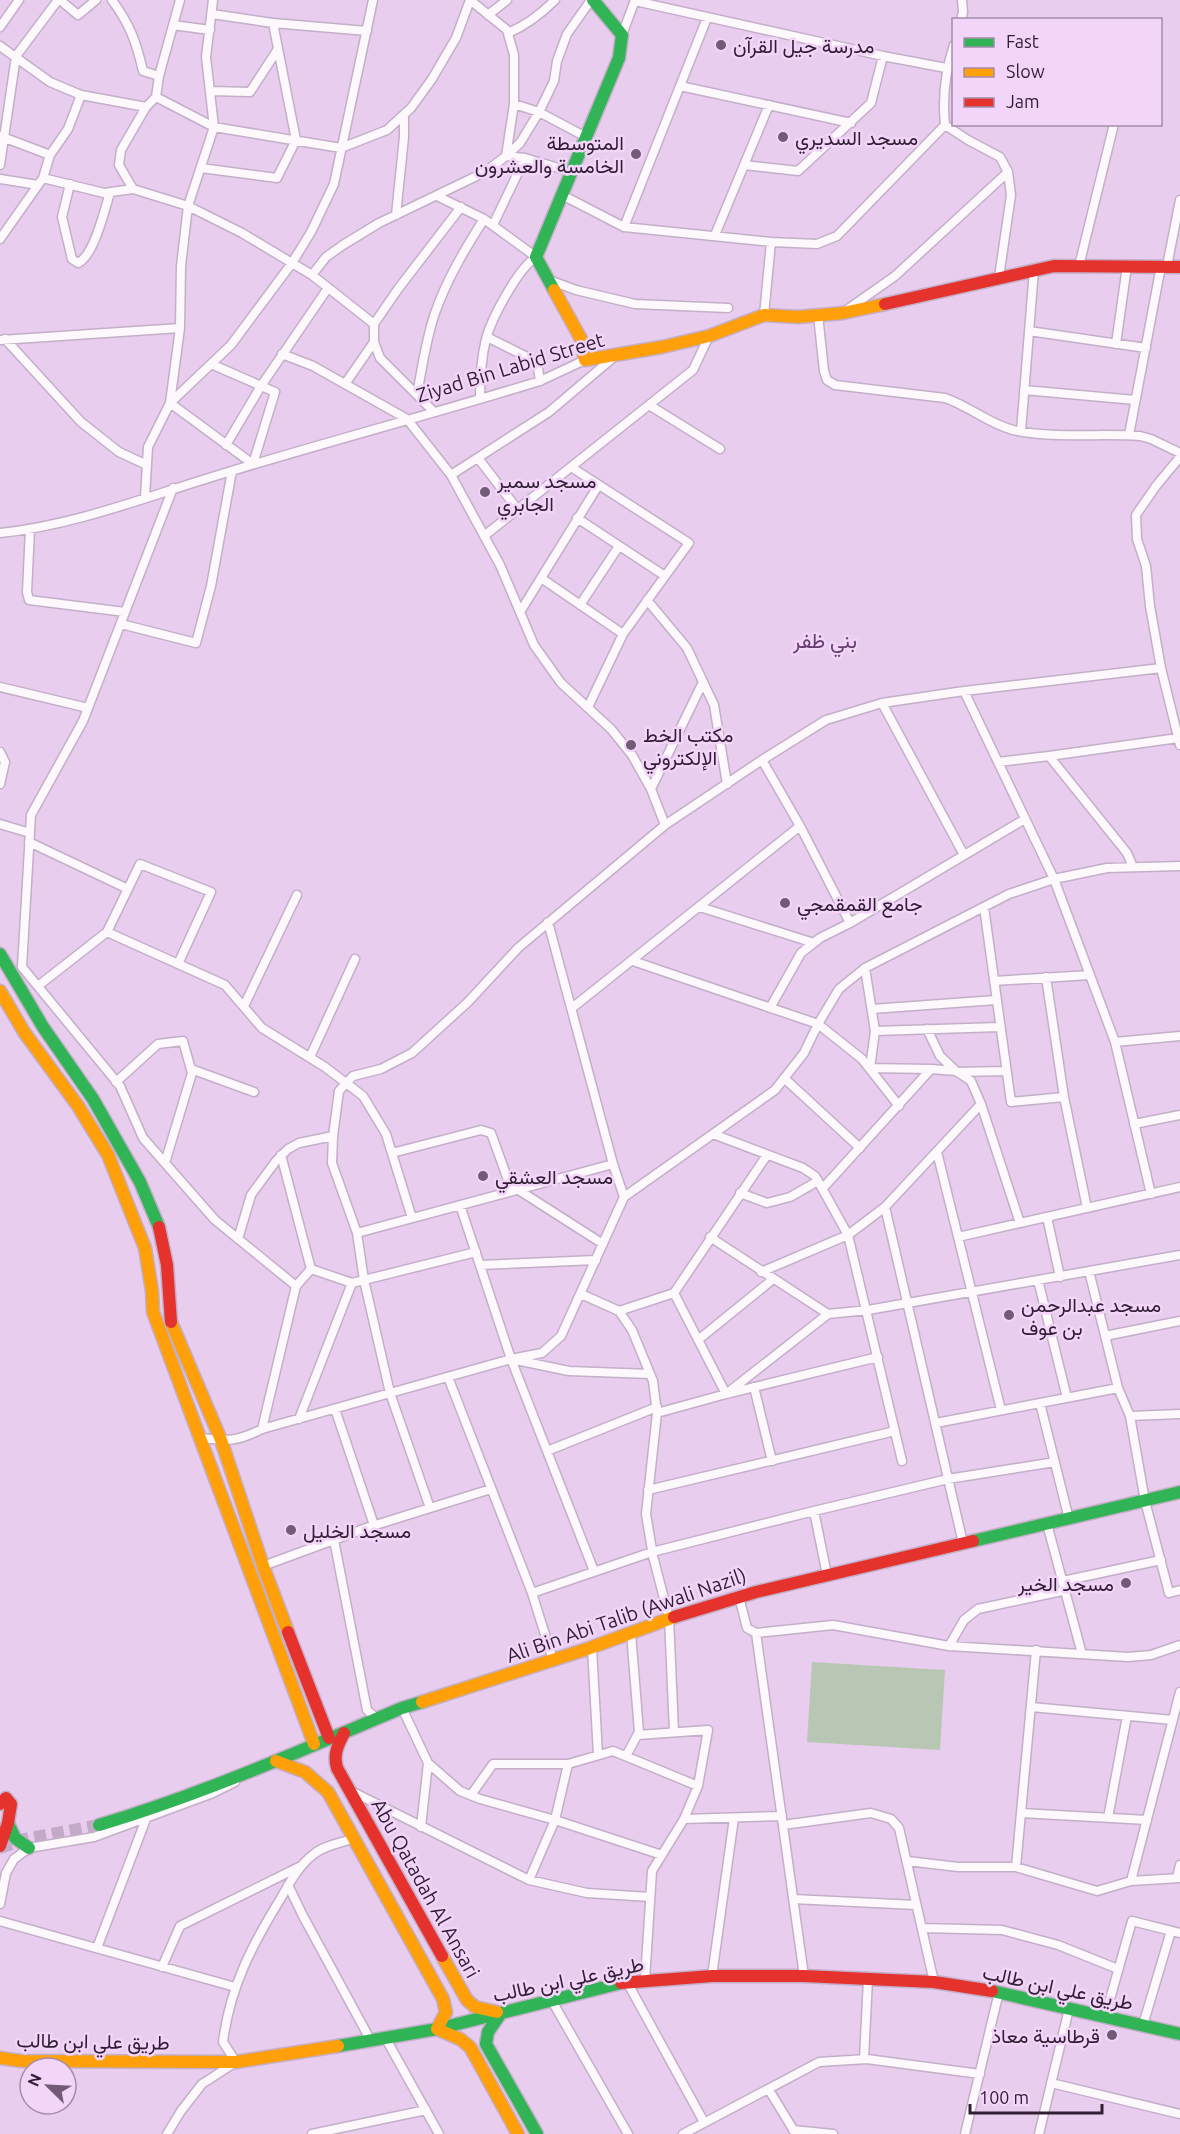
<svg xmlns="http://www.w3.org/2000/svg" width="1180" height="2134" font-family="Ubuntu,Vazirmatn,sans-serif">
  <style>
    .green { fill: #b8c7b4 }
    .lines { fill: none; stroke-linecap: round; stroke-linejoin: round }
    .secondary-tunnel { stroke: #c3aac9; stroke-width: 12; stroke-dasharray: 12 6; stroke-linecap: butt }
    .street-casing { stroke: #c3afc8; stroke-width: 11 }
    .fast-casing { stroke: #c3afc8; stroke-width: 15 }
    .slow-casing { stroke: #c3afc8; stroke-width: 15 }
    .jam-casing { stroke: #c3afc8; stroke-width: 15 }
    .street { stroke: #fcf8fc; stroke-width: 8 }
    .fast { stroke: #30b455; stroke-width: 12 }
    .slow { stroke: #ff9f0a; stroke-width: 12 }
    .jam { stroke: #e5322d; stroke-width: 12 }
    .poi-dot { fill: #715b76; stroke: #f2d5f9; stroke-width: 2 }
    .labels { text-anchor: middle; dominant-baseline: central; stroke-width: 5; stroke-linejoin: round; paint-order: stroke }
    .poi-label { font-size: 20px; fill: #311e35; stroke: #f2d5f9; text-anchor: start }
    .street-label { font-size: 20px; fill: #311e35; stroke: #f2d5f9 }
    .neighbourhood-label { font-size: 21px; fill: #663d70; stroke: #f2d5f9 }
  </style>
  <rect width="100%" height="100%" fill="#e8cdee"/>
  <path class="green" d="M812 1662 945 1670 940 1750 807 1742Z"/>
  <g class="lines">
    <path class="secondary-tunnel" d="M0 1848 25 1839 99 1825"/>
    <defs>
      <path id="street" d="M60 0 78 15 96 0
        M112 0C130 25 136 41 143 71L159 76 156 97
        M470 0 507 30 514 55V104L506 156
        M635 1 883 56 946 68
        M212 14 273 23 367 31
        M488 15 507 0
        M961 20 963 12 962 0
        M173 25 210 30
        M0 27 19 0
        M508 33C527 25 540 15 555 0
        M622 35 635 0
        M954 45C945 72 942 96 945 125L968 140 1000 157 1008 172 1011 195 999 277
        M0 46 50 82 81 95 146 107 156 97 214 127 341 148 387 130 411 108 432 79 456 38 470 0
        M159 76 180 0
        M680 86 851 123
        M210 91 250 92 278 49
        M514 104 539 112 586 137
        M0 136 50 155
        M506 156 520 143 539 112 554 81 557 61 567 34 591 0
        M0 165 16 56 58 0
        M744 165 798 171 871 103 883 56
        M201 168 277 178 296 140 273 23
        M43 178 104 193 133 189 188 206 242 233 312 275 374 324
        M0 179 38 185
        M70 184 62 217 72 259 78 263C94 256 105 209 110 192
        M133 189 119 165 121 150 146 107
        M562 195 624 227 771 242 817 244 837 236 945 125
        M437 196 484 219 536 257C518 269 492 317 486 339 481 359 480 379 480 399
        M396 215 404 137V115
        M493 225 525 158
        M624 227 707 18
        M715 235 769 105
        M0 239 43 178 50 155 68 129 81 95
        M1079 266 1114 124
        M1167 266 1180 200
        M312 275 326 257 343 245 379 223 485 172 506 156 525 158 572 172
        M549 280 576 290 635 304 728 308
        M848 309 895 276 1008 172
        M764 315 771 242
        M818 315 824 371 827 380 835 385 945 398C969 406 989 424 1013 430 1053 439 1099 433 1140 436L1151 439 1180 453
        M1029 331 1146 348
        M487 337 537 362 540 381
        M5 339 81 422 119 452 147 465
        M1 340 180 328
        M1116 344 1127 266
        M282 354 313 366 407 419 451 475 500 565 534 645 561 683 611 729 632 755 651 789 665 825
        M211 364 275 392 253 464 170 403 231 345 292 263 311 232 334 184 373 0
        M345 384 374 342
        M1024 390 1135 400
        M417 395C422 368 426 339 435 313 447 279 465 249 484 219
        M649 405 720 449
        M434 412 380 358 374 342V324L398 289 461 207
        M1021 431 1034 270
        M1129 435 1161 266
        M226 445 261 386 328 288
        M1180 457 1156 486 1136 515 1137 539 1146 566 1150 606 1161 668 1180 745
        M478 458 518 510
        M571 467 689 543 623 634 588 707
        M451 475 549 412 615 356
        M173 488 83 721 31 815 22 967 120 1086 143 1138 215 1220 296 1286
        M145 497 148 447 170 403 180 328 181 266 188 206 214 127 206 57 213 0
        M577 518 665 576
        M30 529 27 592 29 600 125 612
        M0 533C77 525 151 495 225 473 330 441 436 413 540 381L585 360
        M484 536 693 370 709 336
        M541 578 623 634
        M647 600 687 648 714 705 727 784
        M580 605 619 546
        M520 612 598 486
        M121 624 196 643 211 586 232 471
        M0 687 88 708
        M964 691 1054 879 1115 1042 1151 1194
        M882 703 964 855
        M0 752 5 762 0 784
        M1049 756 1178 738
        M762 760 800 826 850 923
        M998 762 1049 756 1127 853 1133 867
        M651 789 703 682
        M0 824 30 833
        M29 842 128 889
        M700 907 814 943
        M984 907 1011 1102 1064 1097
        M107 932 225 985 262 1028 325 1067 363 1096 386 1134 412 1218
        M633 961 818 1024 862 1059 899 1106
        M865 968 875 1031 870 1068 931 1069
        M1046 977 1064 1097 1087 1208
        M994 981 1090 975
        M38 986 107 932 140 864 211 892 178 964
        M244 1006 297 895
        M572 1008 800 826
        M770 1008 801 953 820 938 850 923 1025 819
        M872 1009 996 1000
        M927 1029 940 1056 957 1072 1005 1071
        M875 1031 999 1027
        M1115 1042 1180 1036
        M310 1057 355 959
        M191 1069 254 1092
        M784 1078 860 1148
        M116 1082 158 1044 183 1041 192 1073 165 1163
        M1134 1124 1180 1115
        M713 1134 803 1168 815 1176 818 1181 848 1235 902 1461
        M333 1136 339 1091 353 1076 381 1069 412 1053 468 1002 518 948 665 825 762 760 826 720 882 703 964 691 1161 668
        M937 1152 1001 1410
        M392 1153 481 1130 491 1133 512 1191
        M281 1155 311 1269 352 1283 476 1252
        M823 1188 931 1069 956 1071 971 1081 981 1104 1020 1223
        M517 1189 603 1244
        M740 1193 767 1203 790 1197 818 1181
        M624 1197 775 1090 804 1053 818 1024 839 989 865 968 1009 894 1054 879 1107 868 1180 866
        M460 1205 511 1359 594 1571
        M885 1207 963 1543
        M1047 1217 1060 1277
        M357 1233 613 1164
        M710 1237 828 1314
        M958 1237 1180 1187
        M238 1239 251 1195 276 1161 288 1149 299 1143 333 1136 332 1163 357 1233 364 1280 390 1393 430 1508
        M480 1265 596 1260
        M1089 1271 1118 1388 1130 1416 1145 1501 1169 1593 1180 1590
        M761 1272 848 1235 885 1207 981 1104
        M1038 1280 1067 1398
        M674 1293 726 1394 878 1357
        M581 1294 619 1311 632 1330 653 1381 657 1413 646 1514 653 1556 669 1618 674 1732
        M619 1311 674 1293 767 1155
        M1105 1336 1180 1321
        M698 1340 772 1280
        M511 1359 542 1353 561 1336 624 1197 613 1164 548 922
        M448 1377 532 1593 553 1660
        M754 1387 772 1461
        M1040 1403 1069 1519
        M335 1409 374 1525
        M657 1413 726 1394 828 1314 868 1310 1180 1255
        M1130 1416 1180 1414
        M299 1419 352 1283
        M936 1423 1118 1388
        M262 1429 296 1286 311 1269
        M200 1438C228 1441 236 1442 262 1429L511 1359 569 1371 650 1374
        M547 1451 657 1407
        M648 1490 895 1431
        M814 1511 827 1575
        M1047 1524 1082 1654
        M334 1540 367 1710 377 1719
        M263 1566 369 1527 491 1489
        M1063 1581 1161 1560
        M532 1593 652 1552 814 1511 948 1479 1055 1462
        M739 1597 747 1628 756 1633 804 1976
        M756 1633 833 1625 949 1646 1128 1657 1151 1655 1180 1645
        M949 1646 964 1620 978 1609 1067 1590
        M592 1648 598 1755
        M1031 1707 1173 1720
        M402 1708 428 1763 421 1827
        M638 1735 708 1730 698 1786 684 1819
        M626 1756 639 1732 631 1633
        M428 1763 460 1791 480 1799 555 1820 662 1855
        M349 1790 529 1880 587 1893 650 1897
        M471 1795 493 1764H568
        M1021 1813 1147 1820
        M1108 1818 1127 1716
        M783 1825 871 1813 891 1819 899 1828 934 1982
        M907 1861 958 1867H1016L1097 1891 1131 1881 1180 1878
        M1016 1867 1036 1650
        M1177 1877 1180 1865
        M529 1880 555 1820 568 1764 613 1751 698 1786
        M1131 1881 1180 1692
        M288 1885 303 1916 371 2041
        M793 1899 916 1905
        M0 1904 6 1873 14 1859 29 1848 94 1837 213 1793 235 1782
        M0 1921 235 1987
        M922 1928 1002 1930 1058 1945 1118 1969
        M97 1948 146 1819
        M162 1967 180 1926 301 1866
        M712 1976 734 1818
        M645 1980 652 1871 684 1819 782 1816
        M627 1982 704 2122
        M552 2001 628 2134
        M1105 2017 1132 1921 1180 1933
        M1143 2025 1171 1931
        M386 2039 439 2134
        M864 2059 868 1979
        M1051 2083 1180 2114
        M769 2090 796 2134
        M793 2130 833 2134
        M167 2134 181 2111 202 2084 236 2062 223 2042C230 1987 252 1945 281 1898 290 1882 299 1865 314 1854 323 1846 340 1843 352 1839
        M312 2134 426 2110
        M683 2134 819 2062 867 2059 980 2074
        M965 2134 999 1992
        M1039 2134 1069 2009"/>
      <path id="fast" d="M554 290 536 257 619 58 622 35 593 0
        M0 954 43 1027 93 1099 140 1182 159 1227
        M973 1541 1180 1492
        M8 1823 15 1838 29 1848
        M99 1825C203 1794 302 1750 402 1708L422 1702
        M992 1991 1180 2034
        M501 2013 488 2032 486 2044 537 2134
        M338 2046 437 2029 621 1983"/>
      <path id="slow" d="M554 290 581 339 585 360 662 347 709 336 764 315 798 317 843 313 885 304
        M0 991 24 1032 78 1106 108 1155 145 1248 152 1291 153 1312
        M153 1312 314 1744
        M171 1322 221 1440 263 1566 288 1632
        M422 1702 587 1649 674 1617
        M276 1761 305 1772 328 1792 443 1999 446 2012 437 2029
        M442 1956 467 2000 475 2007 497 2012
        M437 2029 460 2039 470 2047 518 2134
        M0 2058 21 2061 236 2062 338 2046"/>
      <path id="jam" d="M885 304 1054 266 1180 267
        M159 1227 167 1265 171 1322
        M674 1617 756 1592 973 1541
        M288 1632 329 1738
        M344 1733C338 1745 333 1754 337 1768L442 1956
        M0 1804 6 1798 11 1804 8 1823 0 1846
        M621 1983 712 1976H804L934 1982 992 1991"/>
    </defs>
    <use href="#street" class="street-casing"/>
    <use href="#fast" class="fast-casing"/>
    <use href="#slow" class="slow-casing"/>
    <use href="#jam" class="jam-casing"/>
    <use href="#street" class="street"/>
    <use href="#fast" class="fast"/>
    <use href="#slow" class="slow"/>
    <use href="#jam" class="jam"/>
  </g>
  <g class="poi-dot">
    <circle cx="721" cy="45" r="6"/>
    <circle cx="783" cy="137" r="6"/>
    <circle cx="636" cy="154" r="6"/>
    <circle cx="485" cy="492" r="6"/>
    <circle cx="631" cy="745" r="6"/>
    <circle cx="785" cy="903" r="6"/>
    <circle cx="483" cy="1176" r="6"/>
    <circle cx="1009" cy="1315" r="6"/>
    <circle cx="291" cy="1530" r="6"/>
    <circle cx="1126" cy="1583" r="6"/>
    <circle cx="1112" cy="2035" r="6"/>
  </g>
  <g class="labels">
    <g class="poi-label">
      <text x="733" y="45">مدرسة جيل القرآن</text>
      <text x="795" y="137">مسجد السديري</text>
      <text x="624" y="142" text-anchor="end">المتوسطة<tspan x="624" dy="23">الخامسة والعشرون</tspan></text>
      <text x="497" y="480">مسجد سمير<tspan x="497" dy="23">الجابري</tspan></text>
      <text x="643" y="734">مكتب الخط<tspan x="643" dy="23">الإلكتروني</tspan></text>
      <text x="797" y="903">جامع القمقمجي</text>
      <text x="495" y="1176">مسجد العشقي</text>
      <text x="1021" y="1304">مسجد عبدالرحمن<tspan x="1021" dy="23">بن عوف</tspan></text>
      <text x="303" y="1530">مسجد الخليل</text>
      <text x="1114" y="1583" text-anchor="end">مسجد الخير</text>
      <text x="1100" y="2035" text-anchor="end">قرطاسية معاذ</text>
    </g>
    <g class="street-label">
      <text transform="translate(510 367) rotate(-17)">Ziyad Bin Labid Street</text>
      <text transform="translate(626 1615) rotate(-19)">Ali Bin Abi Talib (Awali Nazil)</text>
      <text transform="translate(426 1888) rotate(61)">Abu Qatadah Al Ansari</text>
      <text transform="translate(568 1979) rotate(-12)">طريق علي ابن طالب</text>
      <text transform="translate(1058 1987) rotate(12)">طريق علي ابن طالب</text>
      <text transform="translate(93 2041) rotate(1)">طريق علي ابن طالب</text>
    </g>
    <g class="neighbourhood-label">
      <text x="825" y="640">بني ظفر</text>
    </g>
  </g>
  <rect x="952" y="18" width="210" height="108" fill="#f2d5f9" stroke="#a58cab" stroke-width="1.5"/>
  <rect x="964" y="38" width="30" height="9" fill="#30b455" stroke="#a58cab" stroke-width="1.5"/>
  <text x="1006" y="48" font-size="18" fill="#311e35">Fast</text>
  <rect x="964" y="68" width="30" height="9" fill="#ff9f0a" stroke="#a58cab" stroke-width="1.5"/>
  <text x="1006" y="78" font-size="18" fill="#311e35">Slow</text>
  <rect x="964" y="98" width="30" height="9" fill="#e5322d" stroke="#a58cab" stroke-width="1.5"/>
  <text x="1006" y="108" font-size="18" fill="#311e35">Jam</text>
  <g transform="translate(48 2086) rotate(294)"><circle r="28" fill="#f2d5f9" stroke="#a58cab" stroke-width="1.5"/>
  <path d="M0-4.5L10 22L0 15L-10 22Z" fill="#715b76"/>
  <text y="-9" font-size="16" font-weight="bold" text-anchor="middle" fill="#311e35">N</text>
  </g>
  <path d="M970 2104v9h132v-9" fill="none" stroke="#311e35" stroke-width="3"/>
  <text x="979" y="2104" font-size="18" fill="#311e35" stroke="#f2d5f9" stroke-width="4.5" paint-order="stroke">100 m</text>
</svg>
